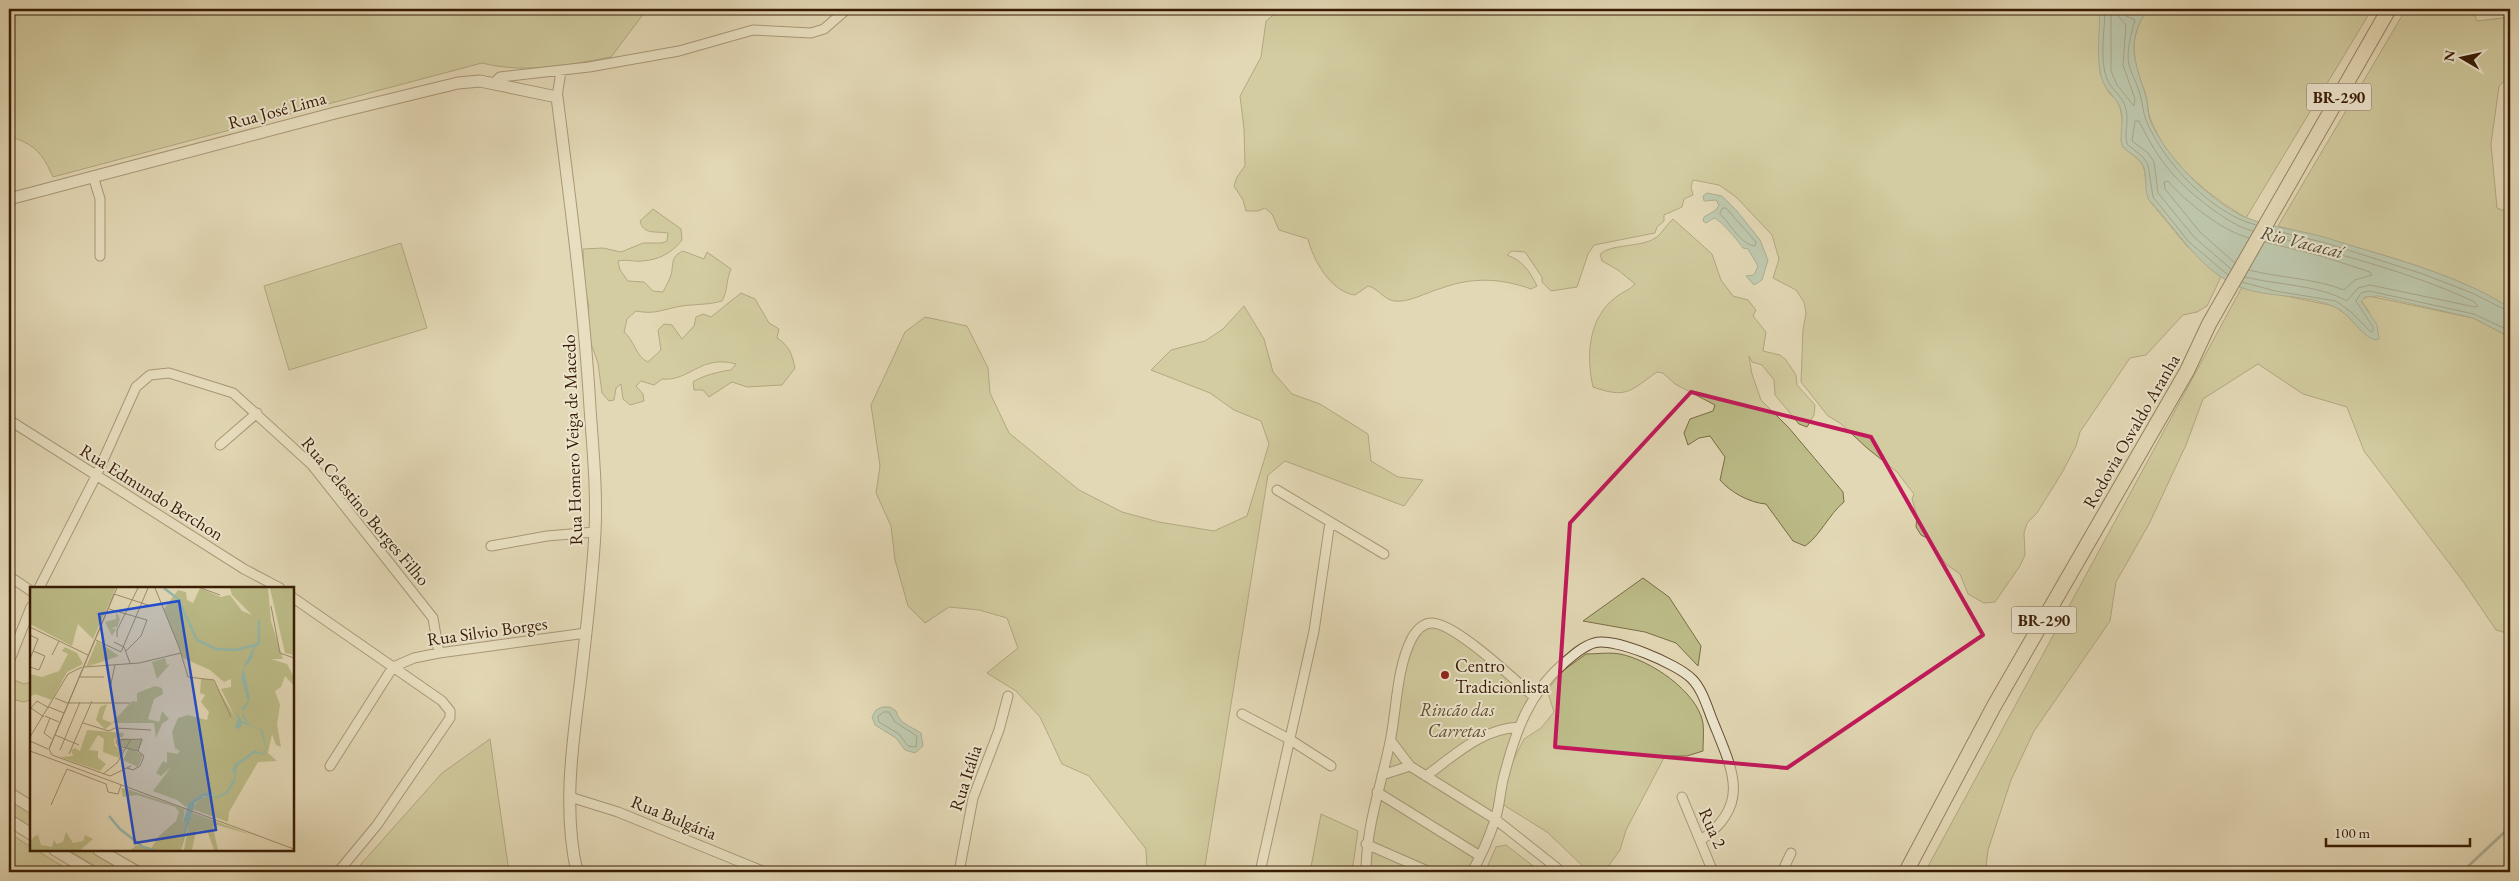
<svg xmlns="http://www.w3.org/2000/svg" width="2519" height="881" font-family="'EB Garamond',serif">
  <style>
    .green { fill: #bcbc88; stroke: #7a6c46 }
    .water { fill: #95baad; stroke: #707b69 }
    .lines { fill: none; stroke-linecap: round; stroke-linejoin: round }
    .shore { stroke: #676b58; stroke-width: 1 }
    .stream { stroke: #707b69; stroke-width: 3 }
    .minor-casing { stroke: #644b30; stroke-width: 11 }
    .tertiary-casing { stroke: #644b30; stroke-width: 13 }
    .trunk-casing { stroke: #391c04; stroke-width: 16 }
    .minor { stroke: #ede6cf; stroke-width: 9 }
    .tertiary { stroke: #ede6cf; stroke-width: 11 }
    .trunk { stroke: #e3d8b5; stroke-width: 14 }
    .marked { fill: none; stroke: #c2185b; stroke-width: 4; stroke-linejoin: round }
    .poi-dot { fill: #8f2418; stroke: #ede6cf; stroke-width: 2 }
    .labels { text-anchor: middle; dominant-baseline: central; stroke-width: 4; stroke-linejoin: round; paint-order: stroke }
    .shield { fill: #ede6cf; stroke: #6f5941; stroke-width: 1 }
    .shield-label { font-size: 16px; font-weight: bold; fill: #391c04 }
    .street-label { font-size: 18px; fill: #391c04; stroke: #ede6cf }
    .poi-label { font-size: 18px; fill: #391c04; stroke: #ede6cf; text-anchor: start }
    .park-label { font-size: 18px; font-style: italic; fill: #604c2c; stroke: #ede6cf }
    .water-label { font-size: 19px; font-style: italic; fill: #554b37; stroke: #ede6cf }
    .inset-river { fill: none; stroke: #95baad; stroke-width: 2.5 }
    .inset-road { fill: none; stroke: #9f8d6e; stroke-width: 1 }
    .view { fill: #1d4ed8; fill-opacity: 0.15; stroke: #1d4ed8; stroke-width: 2.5 }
    .inset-edge { fill: none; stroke: #391c04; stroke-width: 2.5 }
  </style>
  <rect width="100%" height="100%" fill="#e3d8b5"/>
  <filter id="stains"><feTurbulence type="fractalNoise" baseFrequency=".004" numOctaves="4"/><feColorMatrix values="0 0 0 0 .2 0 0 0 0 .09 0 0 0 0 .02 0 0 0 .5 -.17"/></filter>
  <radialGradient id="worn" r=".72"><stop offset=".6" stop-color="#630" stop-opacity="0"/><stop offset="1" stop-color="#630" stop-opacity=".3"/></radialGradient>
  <path class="green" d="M9 9H647L611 57C569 65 524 74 482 63L53 177C45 160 40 149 22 141 16 138 13 139 9 133Z
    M1289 9H2100V73L2109 93 2116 99 2120 107 2123 125 2121 141 2123 147 2140 161 2144 168 2149 200 2186 245 2221 277 2207 306 2197 312 2183 315 2146 355 2130 358 2080 432 2076 446 2063 471 2037 513 2027 523 2024 533 2025 555 2020 566 1995 602 1984 603 1968 594 1960 574 1947 565 1927 538 1921 535 1916 527 1917 516 1912 499 1914 494 1897 472 1867 448 1840 423 1828 416 1801 382 1803 330 1806 313 1804 302 1796 290 1773 278 1779 259 1772 235 1736 197 1719 185 1693 180 1691 187 1693 195 1684 199 1682 207 1664 215V221L1657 227 1655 233 1594 245 1588 254 1577 287 1551 291 1542 282V277L1525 252 1512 251 1507 255C1523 261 1529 270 1537 286L1531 289C1501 278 1472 277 1442 288 1427 292 1409 303 1394 301 1383 299 1378 288 1368 286L1355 295C1331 292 1313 260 1308 239L1279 230 1272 214 1265 208 1258 211H1246L1243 200 1234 186 1237 177 1245 166 1244 129 1240 96 1261 57 1266 21 1276 13Z
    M2148 9H2372L2246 218C2207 194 2167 163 2150 118 2147 109 2148 100 2145 92 2133 61 2127 38 2148 9Z
    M2406 9H2472L2477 21 2510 17V76L2499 86 2491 144 2497 208 2510 213V308C2445 267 2352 247 2278 226Z
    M653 209 681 229 682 240C672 253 659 260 642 261 634 262 627 259 618 261L620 270 628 281 644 282 653 291 663 292C666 286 669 281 671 275 674 263 670 257 683 251L704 259 707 252 731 269C726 280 728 291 722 301 708 305 696 304 682 306 663 309 656 315 636 311L627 319 624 332C635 341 635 356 648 362L661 350 658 330 664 324 672 325 682 339 694 326 696 317 703 314 711 317 741 293 755 299 769 323 779 329 777 338C790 346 792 355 795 368L782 385 747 387 732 382 709 397 703 390H694L693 382C701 376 721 371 731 370L736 364C701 354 689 382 662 379L654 385 641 381 636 386 643 394 644 401 630 405 623 399 621 384 616 388 614 400 609 401 602 393 598 363 589 338 587 321 589 307 584 282 583 249 603 248 621 252 643 243H662L667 241 668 233C656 231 643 235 640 221Z
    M1673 219 1712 254 1721 280 1733 296 1748 300 1756 310 1753 316 1766 332 1763 351 1780 355 1786 360 1796 375 1797 385 1815 405 1814 415 1807 427 1799 424 1775 395 1774 380 1762 365 1752 362 1749 356 1752 374 1761 400 1789 428 1843 492 1844 502C1830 513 1819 537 1805 546L1793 541 1766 504C1750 503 1730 492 1720 480L1725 457 1710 436 1699 438 1688 445 1684 433 1690 419 1713 411 1715 405 1675 384 1663 373 1657 372C1630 391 1627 399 1593 387 1586 356 1588 318 1616 297 1622 292 1630 290 1635 284L1618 270 1602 261 1600 254C1612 243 1643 248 1657 237 1663 232 1667 224 1673 219Z
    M401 243 427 328 289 370 264 286Z
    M2242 287 2334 306 2348 316 2365 334 2369 312 2361 300 2369 296 2473 318 2510 337V634L2496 630 2462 580 2364 451 2347 407 2303 394 2258 364 2203 399 2186 445 2149 524 2116 582 2110 621 2034 731 2011 780 1988 850 1986 867 2003 872H1925Z
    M1244 306 1264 339 1273 372 1292 394 1320 404 1368 434 1371 461 1398 477 1423 480 1404 506 1285 461 1268 475 1204 872H1147L1146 849 1089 776 1062 764 1040 717 1016 691 987 673 1018 648 1007 618 979 610 949 607 925 623 908 606 895 560 891 526 876 493 880 466 871 405 905 332 925 317 967 326 988 368 990 393 1009 433 1079 490 1122 512 1159 522 1214 531 1247 516 1269 444 1261 421 1234 410 1210 393 1151 370 1171 350 1205 341 1223 329Z
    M1643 578 1669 597 1701 646 1698 666 1676 643 1645 632 1583 621Z
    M1422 626 1450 629 1533 696 1519 727 1495 819 1472 872H1366L1404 662Z
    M1586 654C1597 654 1610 652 1620 654 1650 660 1697 691 1703 723 1704 732 1703 742 1703 751L1687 756H1665L1626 830 1620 850 1607 868 1589 872 1547 832 1502 804 1511 765 1524 739 1541 728 1554 712 1547 690 1564 670Z
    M9 678 24 684 31 682V700L23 702 9 698Z
    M490 739 509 872H354L442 773Z
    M9 798 31 812V827L9 814Z
    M1321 814 1358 831 1352 872H1310Z
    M9 833 31 847V850H36L72 872H9Z
    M1506 845 1541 872H1485L1496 847Z
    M68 850H93L130 872H105Z"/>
  <path class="water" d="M2100 9H2125L2133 13 2148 9C2125 41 2135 61 2145 94 2148 101 2147 109 2149 117 2161 153 2212 204 2247 218 2273 228 2301 230 2327 238 2389 258 2456 273 2510 308V337L2473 318 2378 296 2365 297 2361 301 2377 325 2379 339 2375 340C2358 334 2351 314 2335 307 2308 294 2271 298 2242 288 2200 272 2178 230 2149 200 2144 190 2147 179 2144 168 2141 157 2128 154 2122 145 2119 132 2125 121 2120 107 2116 97 2107 92 2103 82 2095 64 2100 29 2100 9Z
    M1707 193 1722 196 1737 211 1760 240 1768 260 1762 280 1754 285 1746 276 1754 275 1758 266 1748 249 1743 248C1738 241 1721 220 1714 218L1706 223 1703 221 1704 217 1716 210 1719 205 1716 200 1704 201 1703 196Z
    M882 707H890L896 711C899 724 911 726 921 733L923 746 915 753 905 750 896 738 875 725 872 717 876 710Z"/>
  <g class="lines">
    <path class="shore" d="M2105 9C2105 30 2099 59 2107 79 2112 91 2123 96 2126 109 2129 123 2124 133 2127 144L2143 157 2148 165 2153 197 2189 242 2228 275
      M2122 9 2124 15 2135 20C2131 34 2126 51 2129 65 2132 76 2139 87 2141 98 2143 105 2143 113 2146 120 2163 162 2212 214 2256 225
      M2114 11 2126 25 2123 65 2135 99 2134 106 2117 85 2111 71V13Z
      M1723 208H1726L1756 242 1755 246C1740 244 1731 224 1720 214Z
      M2272 230 2326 243 2423 274 2472 293 2510 312
      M2235 263 2200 232 2165 189 2164 182 2168 181C2186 202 2222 231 2249 238
      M2231 269 2194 237 2158 193 2154 162 2148 153 2132 141 2135 121H2139C2159 162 2176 182 2212 209 2225 218 2237 227 2253 231
      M2249 270C2280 278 2314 278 2344 290L2355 280 2372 275 2370 272 2321 256 2265 242
      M2245 277C2277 285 2320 285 2347 301L2358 288 2370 285 2475 307 2478 306 2473 301C2408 271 2337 254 2269 235
      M2242 282 2275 291 2336 301 2351 312 2371 332 2373 331V327L2356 301 2361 293 2369 291 2474 314 2510 331
      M884 712H889L895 722 917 736 916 747 908 746 899 734 879 722 878 717Z"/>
    <path class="stream" d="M2462 872 2510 827"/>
    <defs>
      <path id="minor" d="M493 84 500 77 589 67 679 51 753 30 811 33 824 29 847 9
        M557 97 561 71
        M93 176 100 199V256
        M9 420 244 569 280 588
        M220 445 257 413
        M1277 490 1384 554
        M491 546 547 536 595 532
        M9 576 31 591
        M39 588 96 476 136 387 150 375 169 373 233 393 312 465 433 618 439 653
        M292 597 442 701 450 711V718L377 825 338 872
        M9 662 31 607
        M1242 714 1289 739 1331 766
        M1391 741 1410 766 1495 819 1562 872
        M330 766 393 667 414 658 439 653 586 633
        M1382 775 1410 766
        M1426 776C1455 755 1481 729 1519 727
        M1377 792 1480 856
        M570 797 618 812 765 872
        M1682 797 1713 872
        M1366 844 1430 872
        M959 872 973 798 999 730 1008 696
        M1260 872 1314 631 1330 522
        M1366 872C1366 827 1381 786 1390 742 1397 709 1396 669 1412 638 1416 631 1423 623 1432 623 1455 623 1515 680 1533 696
        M1472 872C1481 856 1489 838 1495 820 1500 806 1500 790 1504 776 1515 733 1529 693 1563 664 1572 656 1583 646 1594 643 1614 637 1678 664 1692 679 1703 690 1708 710 1714 724 1733 771 1751 805 1701 840
        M1782 872 1791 853"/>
      <path id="tertiary" d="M9 199 335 113 458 83 480 81 557 97C570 200 584 304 590 408 593 450 597 492 595 533 592 584 586 635 580 685 572 747 563 811 577 872
        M9 793 31 807
        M9 820 31 834
        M55 850 92 872
        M99 850 137 872"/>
      <path id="trunk" d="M1906 872 1994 706 2187 371 2209 324 2389 9"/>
    </defs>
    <use href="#minor" class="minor-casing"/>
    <use href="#tertiary" class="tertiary-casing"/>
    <use href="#trunk" class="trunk-casing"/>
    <use href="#minor" class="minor"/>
    <use href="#tertiary" class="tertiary"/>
    <use href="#trunk" class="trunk"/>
  </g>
  <path d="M0 0H2519V881H0ZM1691 392 1871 437 1983 635 1787 768 1555 747 1570 523Z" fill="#e3d8b5" fill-opacity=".55" fill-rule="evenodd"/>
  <path class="marked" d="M1691 392 1871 437 1983 635 1787 768 1555 747 1570 523Z"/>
  <circle class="poi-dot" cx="1445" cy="675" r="5"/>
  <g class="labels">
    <g class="shield">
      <rect x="2306.5" y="83.5" width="65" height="27" rx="4"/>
      <rect x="2011.5" y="606.5" width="65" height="27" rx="4"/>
    </g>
    <g class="shield-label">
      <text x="2339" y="97">BR-290</text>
      <text x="2044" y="620">BR-290</text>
    </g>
    <g class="street-label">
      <text transform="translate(277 110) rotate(-15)">Rua José Lima</text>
      <text transform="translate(2131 431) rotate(-60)">Rodovia Osvaldo Aranha</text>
      <text transform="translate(572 440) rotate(-92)">Rua Homero Veiga de Macedo</text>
      <text transform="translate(152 492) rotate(32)">Rua Edmundo Berchon</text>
      <text transform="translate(366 511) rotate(50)">Rua Celestino Borges Filho</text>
      <text transform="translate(487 631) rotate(-8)">Rua Silvio Borges</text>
      <text transform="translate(965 778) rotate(-72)">Rua Itália</text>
      <text transform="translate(674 817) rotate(22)">Rua Bulgária</text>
      <text transform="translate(1713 828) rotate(66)">Rua 2</text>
    </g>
    <g class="poi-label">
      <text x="1455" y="665">Centro<tspan x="1455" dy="21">Tradicionlista</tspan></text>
    </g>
    <g class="park-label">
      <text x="1457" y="709">Rincão das<tspan x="1457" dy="21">Carretas</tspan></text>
    </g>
    <g class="water-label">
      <text transform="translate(2302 242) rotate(14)">Rio Vacacaí</text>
    </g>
  </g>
  <g transform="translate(30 587)">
    <rect width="264" height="264" fill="#e3d8b5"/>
    <path d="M0 1H86L63 52 48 37 42 59 0 37ZM170 1 191 10 200 8 212 24 222 28 202 8 200 1H238L241 34 253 72H241L257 77 264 90V99L255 89 251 100 245 104 250 118 247 138 251 160 246 158 242 147 238 166 247 174 228 175 199 225 198 235 162 222 170 211 188 206H173L156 220 147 213 123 204 141 180 131 189 126 186 133 174 137 176V165L147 167 150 164 145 161 142 145 148 131 158 128 177 133 179 125 171 115 175 108 170 106 171 92H182L205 130 191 102 201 100V92L194 95 180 83 153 71 134 22 148 3 156 5 157 13 163 16ZM240 1H264V68L255 66ZM86 25 90 32 87 40 80 41 86 42 82 49 75 35 86 32ZM67 54 89 69 56 80ZM35 60 47 66 53 77 37 85 22 113 5 107 0 110V87L12 90 29 84 38 67 32 64ZM135 71 137 78 140 77 127 92 122 75ZM125 99 132 101 133 107 124 112 118 132 129 135 132 124 139 132 132 137 126 151 124 136H83L75 142 66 133 70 120 77 117 72 132 82 136 102 114 107 115V106ZM57 143 94 146 93 150 84 152 85 159 94 162 89 171 73 165 74 152 68 148 59 163 68 164V171L76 177 70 184 30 170 43 169 41 163 45 161 50 164ZM92 151 113 153 108 164 103 163 113 168 108 180 93 173 98 162 85 156ZM94 201 155 222 153 235 156 234V244L151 263H101L106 258 121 262 128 250 146 234 149 225 145 220 107 208 93 210 91 202ZM161 225 222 248 187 238 183 240 188 263H184L177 243 166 244 162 263H154ZM36 245 43 256 53 254 55 248 63 252 50 263H0V254L5 249 8 248 11 258 22 260 24 253 27 257 33 255Z" fill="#bcbc88"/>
    <path d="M225 58 222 72 214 81 220 112 213 126 220 139 232 143 237 162 233 168 225 166 207 179 205 195 197 207 187 211 174 209 165 216 151 263 156 234 153 235 158 217 173 206H188L179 208 185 210 196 205 205 189 202 183 205 177 225 163 232 167 236 162 230 143 212 136 210 142 205 141 208 131 205 123 212 134 218 136 212 130 214 123 211 122 218 114 211 91 215 76Z" fill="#95baad"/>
    <path class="inset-river" d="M134 1 148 12 167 53 186 62 206 63 225 58M224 61 229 55V33M79 229 90 242 113 260 124 263"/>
    <path class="inset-road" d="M125 1 149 60M171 1 190 8M84 7 19 162 87 1M84 7 121 19M241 19 250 66 264 71M79 22 117 33 111 49 96 64M0 40 58 68M0 48 8 52 0 72M87 50V43L108 1M66 53 91 65 118 1M84 55 94 60 100 76M149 60 158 90 184 93 201 130M22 68 29 54M0 80 9 83 15 69 3 64M54 80 109 76 151 66M50 90H74M80 101 85 78M25 111 37 116H100M19 120 34 126M1 121 14 130M0 122 7 114 19 121M15 129 29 135M20 131 14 146 22 152M53 136 79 144 85 141 121 143M25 148 49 158M0 150 38 87 52 80M0 154 18 162M19 162 22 168 80 189 101 179M30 163 50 115M0 164 264 262M39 167 62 114M97 181 103 183 110 179 114 169 108 164 88 159 86 153 112 152 108 164M73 187 87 176 101 152M21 218 37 182 76 197 78 205 88 207 91 198"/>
    <path class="view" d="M149 14 186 243 105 256 69 27Z"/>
    <rect width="264" height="264" class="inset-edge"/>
  </g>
  <rect width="2519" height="881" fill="none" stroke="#e3d8b5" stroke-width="30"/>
  <rect x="10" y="10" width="2499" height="861" fill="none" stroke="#391c04" stroke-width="2.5"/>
  <rect x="15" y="15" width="2489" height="851" fill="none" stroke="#391c04"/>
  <g transform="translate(2462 58) rotate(279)" stroke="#ede6cf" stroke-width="4" paint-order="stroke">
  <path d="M0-4L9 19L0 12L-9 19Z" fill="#391c04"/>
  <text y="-8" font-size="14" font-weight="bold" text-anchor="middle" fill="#391c04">N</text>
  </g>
  <path d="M2326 838v8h144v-8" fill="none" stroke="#391c04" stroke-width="2.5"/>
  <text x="2334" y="838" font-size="15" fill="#391c04" stroke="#ede6cf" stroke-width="4" paint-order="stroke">100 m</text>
  <rect width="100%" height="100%" filter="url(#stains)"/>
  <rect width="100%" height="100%" fill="url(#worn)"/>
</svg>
